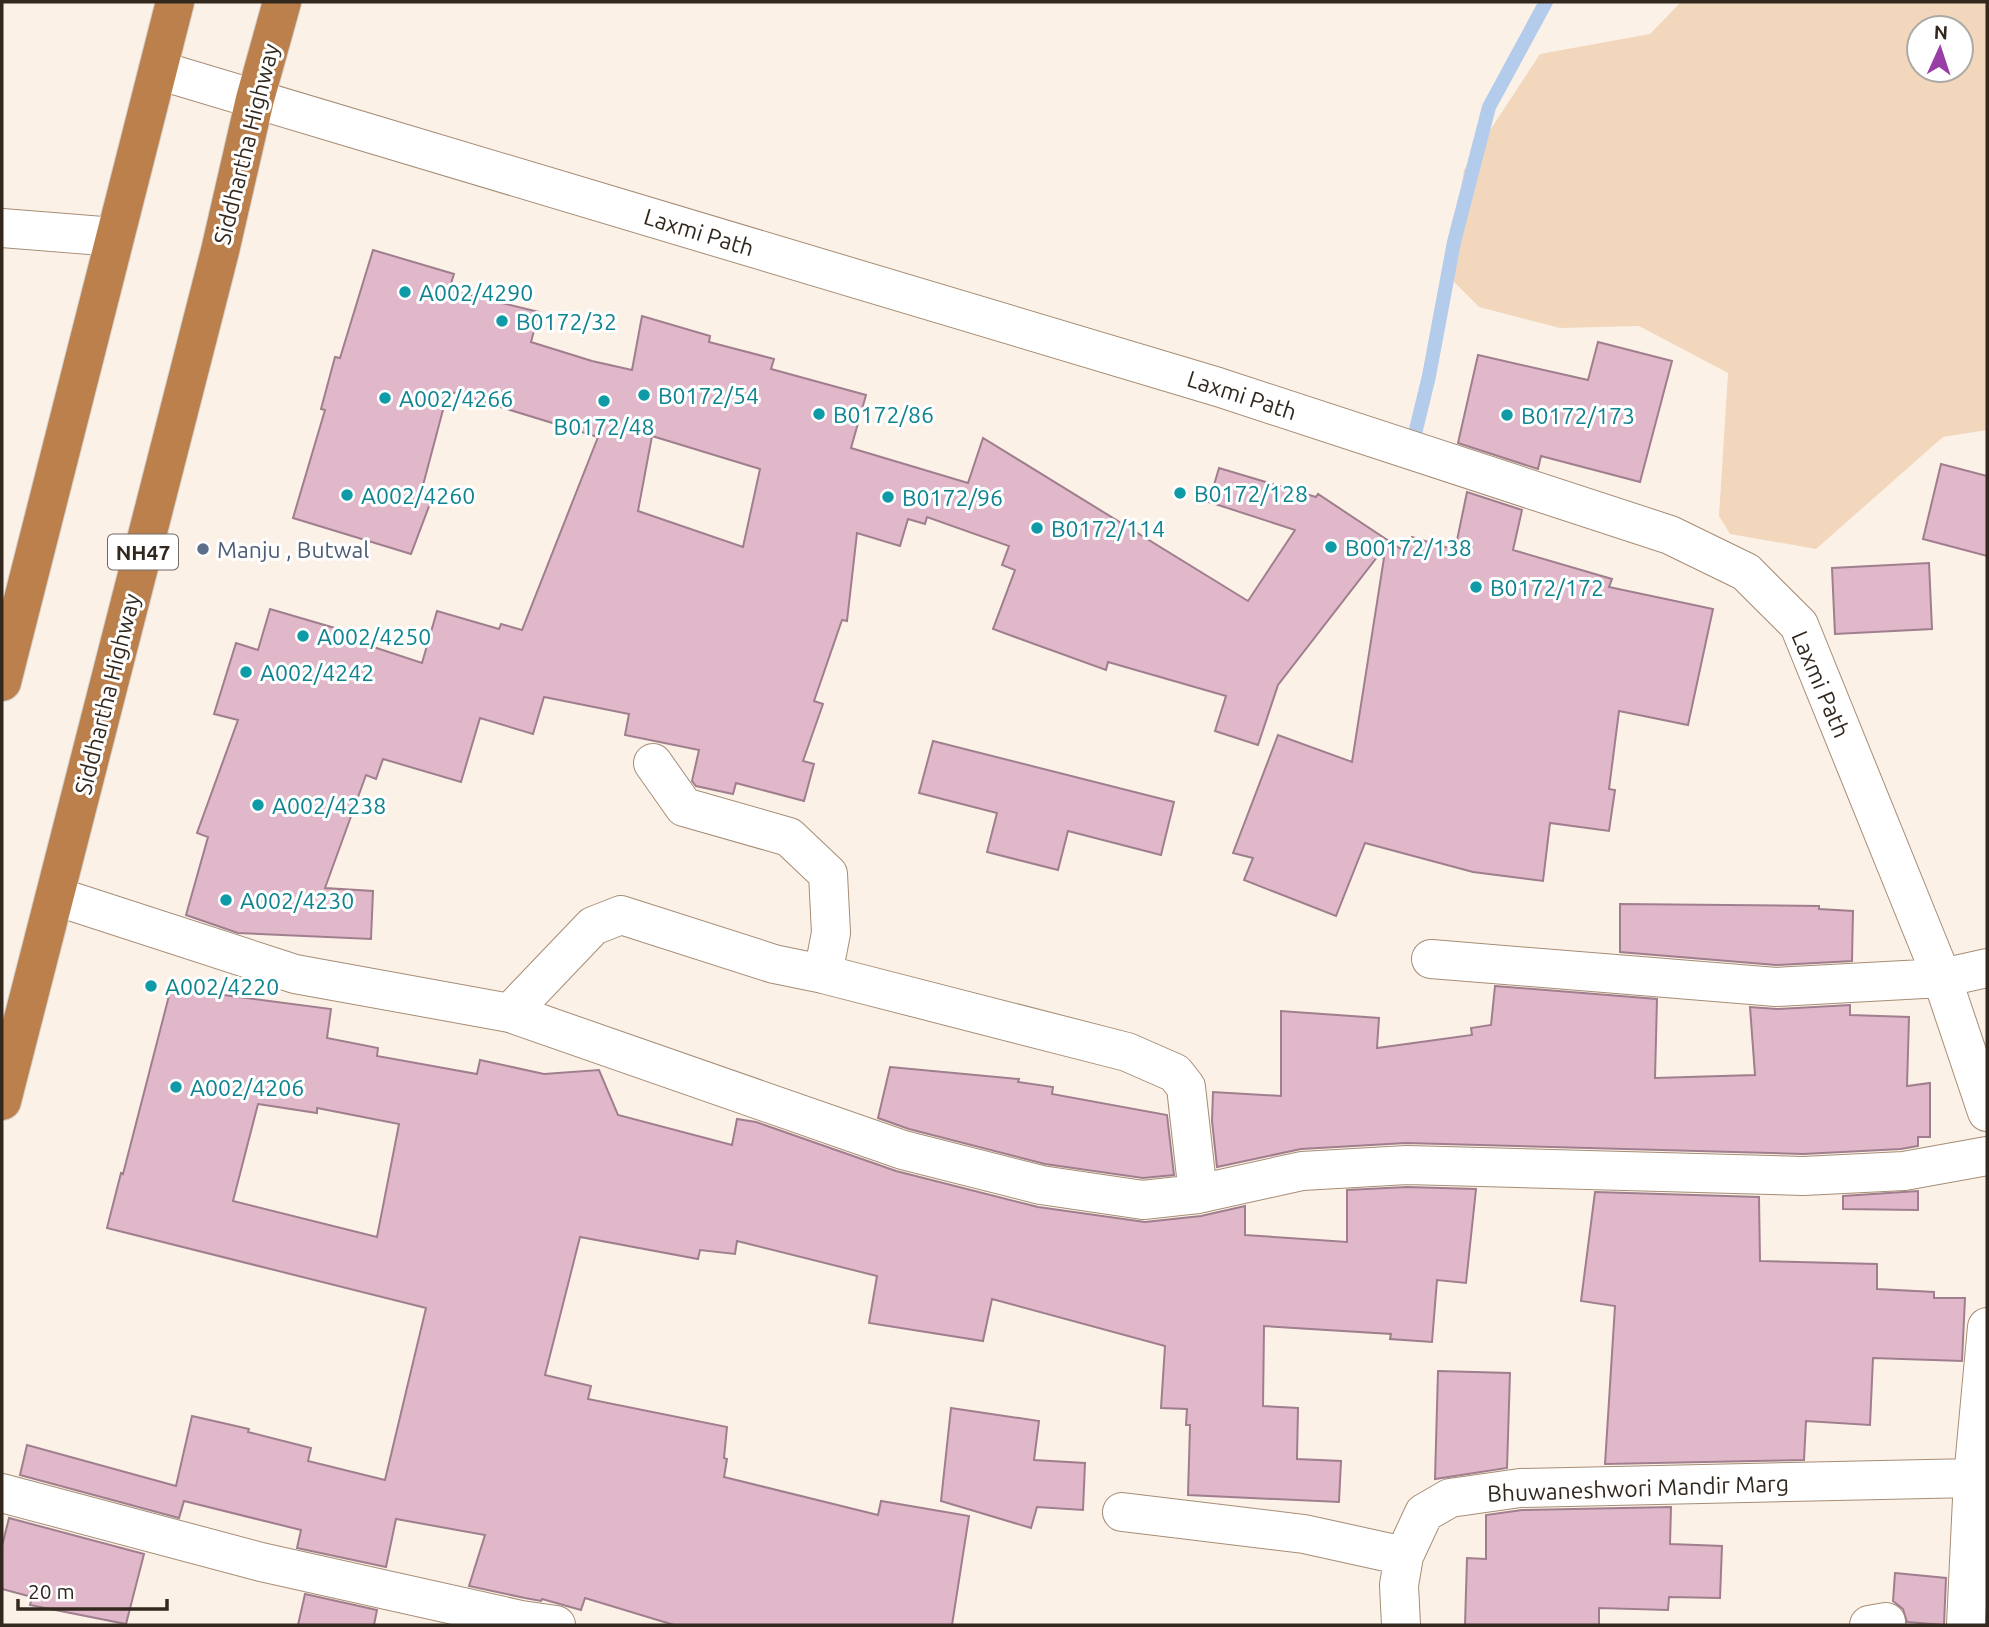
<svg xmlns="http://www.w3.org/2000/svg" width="1989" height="1627" font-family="Ubuntu,sans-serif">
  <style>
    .green { fill: #f2d7bd; fill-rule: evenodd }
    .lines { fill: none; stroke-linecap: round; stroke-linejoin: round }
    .stream { stroke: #b4ccec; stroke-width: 14 }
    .building { fill: #e1b8ca; stroke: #9f7e8d; stroke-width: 2; fill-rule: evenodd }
    .minor-casing { stroke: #a68d75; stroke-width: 40 }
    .highway-casing { stroke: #d2d0ce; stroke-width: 40 }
    .minor { stroke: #fff; stroke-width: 38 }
    .highway { stroke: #bc804c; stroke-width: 38 }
    .culture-dot { fill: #0f9aa8; stroke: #fff; stroke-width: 2.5 }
    .service-dot { fill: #5c6f8a; stroke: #fff; stroke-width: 2.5 }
    .labels { text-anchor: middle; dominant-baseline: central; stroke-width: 6; stroke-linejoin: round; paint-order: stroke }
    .shield { fill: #fff; stroke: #706862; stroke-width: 2 }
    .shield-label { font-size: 21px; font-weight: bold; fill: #32281e }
    .street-label { font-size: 23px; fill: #32281e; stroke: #fff }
    .culture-label { font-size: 23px; fill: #0d838f; stroke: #fff; text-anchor: start }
    .service-label { font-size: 23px; fill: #4e5e75; stroke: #fff; text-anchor: start }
  </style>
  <rect width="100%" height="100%" fill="#fcf1e7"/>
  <path class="green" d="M1681 2H1987V430L1943 437 1816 549 1730 534 1719 516 1728 373 1639 326 1560 328 1479 307 1449 277 1464 170 1540 54 1650 34ZM1919 28H1961V70H1919Z"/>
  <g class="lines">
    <path class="stream" d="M1413 442 1429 376 1454 242 1489 107 1546 2"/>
  </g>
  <path class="building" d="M373 250 454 274 449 290 539 312 531 342 592 361 632 370 642 316 710 336 709 342 774 359 771 369 866 395 851 448 968 483 983 438 1248 601 1295 530 1209 502 1219 468 1316 497 1318 494 1407 553 1412 537 1455 550 1467 492 1522 510 1513 550 1612 579 1609 587 1713 609 1688 725 1619 711 1609 789 1615 790 1609 831 1550 823 1543 881 1473 872 1365 843 1336 916 1244 880 1253 858 1233 853 1278 735 1352 762 1384 558 1378 556 1278 685 1258 745 1215 731 1226 696 1108 662 1106 670 993 629 1015 570 1002 565 1009 546 927 517 925 524 908 519 900 546 857 533 847 621 842 620 814 701 823 704 803 761 814 764 804 801 736 783 733 794 696 786 692 781 699 750 625 735 629 714 544 697 533 734 480 718 461 782 383 759 376 779 366 775 325 888 373 891 371 939 238 933 186 915 208 837 197 833 238 720 214 714 236 643 258 650 270 609 345 631 343 637 422 663 437 611 499 629 501 624 522 630 598 437 448 391 422 489 434 493 411 554 293 518 325 410 321 409 335 357 340 358ZM652 436 760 469 743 547 638 511Z
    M1598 342 1672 361 1640 482 1541 456 1538 469 1458 443 1478 355 1588 380Z
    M1941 464 1987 476V556L1923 539Z
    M1929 563 1932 629 1835 634 1832 568Z
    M933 741 1174 802 1161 855 1068 831 1058 870 987 852 997 813 919 793Z
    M1620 904 1819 906V909L1853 911 1852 961 1776 965 1620 952Z
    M1495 986 1657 999 1655 1078 1755 1075 1750 1007 1777 1009 1850 1005V1015L1909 1017 1907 1086 1930 1083V1137H1918V1146L1901 1149 1803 1154 1406 1143 1301 1149 1217 1167 1212 1121 1213 1092 1281 1096V1011L1379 1018 1377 1048 1472 1035 1471 1028 1491 1025Z
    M171 988 331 1009 327 1038 378 1048 377 1056 477 1074 480 1060 544 1074 599 1070 618 1115 732 1145 737 1119 756 1122 896 1171 1038 1207 1145 1222 1201 1216 1245 1206V1235L1347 1242V1190L1407 1187 1476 1189 1466 1283 1437 1280 1432 1342 1390 1339 1391 1334 1264 1326 1263 1406 1298 1408 1297 1459 1341 1461 1339 1502 1188 1495 1190 1425H1186L1187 1409 1161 1408 1165 1346 992 1299 983 1341 869 1323 877 1276 737 1241 735 1254 700 1250 698 1259 580 1237 545 1375 591 1386 588 1399 727 1427 724 1458 727 1459 724 1477 878 1515 881 1501 969 1516 952 1625H674L585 1598 581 1610 542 1599 541 1601 525 1598 469 1586 485 1535 396 1519 386 1567 297 1548 301 1530 184 1501 179 1518 20 1475 27 1445 176 1486 192 1416 249 1429 248 1432 311 1448 308 1461 385 1480 426 1308 107 1228 121 1173 123 1174ZM258 1104 317 1113V1108L399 1124 377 1237 233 1201Z
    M890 1067 1019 1079 1018 1082 1053 1087 1052 1094 1167 1115 1174 1175 1143 1178 1045 1164 909 1129 878 1118Z
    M1918 1191V1210L1843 1209V1196Z
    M1595 1192 1759 1197 1760 1261 1877 1264V1289L1934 1292V1298H1965L1962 1361 1873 1358 1870 1425 1806 1421 1804 1460 1605 1464 1615 1306 1581 1301Z
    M1438 1371 1510 1373 1507 1468 1435 1479Z
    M951 1408 1039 1421 1034 1460 1085 1463 1083 1510 1037 1507 1031 1528 941 1501Z
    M1671 1507 1670 1544 1722 1546 1720 1598 1669 1597 1668 1610 1599 1608V1625H1465L1467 1558 1486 1559V1515L1522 1510Z
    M9 1518 144 1554 126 1624 30 1605 32 1597 2 1589V1546Z
    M1895 1573 1946 1578 1944 1625 1907 1622 1903 1609 1893 1601Z
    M305 1594 377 1610 374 1625H298Z"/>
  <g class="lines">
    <defs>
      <path id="minor" d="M158 70 1218 387 1670 535 1746 572 1799 625 1942 978 1987 1112
        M2 228 115 237
        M653 763 684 807 789 837 828 874 831 933 823 974
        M55 896 295 974 510 1013 903 1150 1041 1185 1143 1200 1198 1194 1302 1171 1407 1165 1803 1176 1904 1171 1987 1156
        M1431 959 1776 987 1942 978 1987 968
        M510 1013 593 926 621 915 774 964 823 974 1127 1052 1175 1073 1186 1087 1198 1194
        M2 1493 261 1562 521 1620 556 1625
        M1122 1512 1304 1534 1404 1556
        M1401 1625 1399 1585 1404 1556 1424 1513 1450 1498 1520 1488 1973 1478
        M1869 1625 1886 1622
        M1966 1625 1973 1478 1987 1327"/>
      <path id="highway" d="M2 682 175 2
        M2 1101 220 251 255 99 282 2"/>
    </defs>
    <use href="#minor" class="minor-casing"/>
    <use href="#highway" class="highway-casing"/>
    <use href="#minor" class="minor"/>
    <use href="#highway" class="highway"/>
  </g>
  <g class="culture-dot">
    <circle cx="405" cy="292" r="7"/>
    <circle cx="502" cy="321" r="7"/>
    <circle cx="644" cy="395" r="7"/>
    <circle cx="385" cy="398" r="7"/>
    <circle cx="604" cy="401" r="7"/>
    <circle cx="819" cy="414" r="7"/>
    <circle cx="1507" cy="415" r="7"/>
    <circle cx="1180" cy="493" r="7"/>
    <circle cx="347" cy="495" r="7"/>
    <circle cx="888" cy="497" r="7"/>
    <circle cx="1037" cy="528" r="7"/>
    <circle cx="1331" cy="547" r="7"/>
    <circle cx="1476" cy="587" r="7"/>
    <circle cx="303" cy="636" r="7"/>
    <circle cx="246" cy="672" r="7"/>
    <circle cx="258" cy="805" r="7"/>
    <circle cx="226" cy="900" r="7"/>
    <circle cx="151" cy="986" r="7"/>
    <circle cx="176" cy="1087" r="7"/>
  </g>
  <circle class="service-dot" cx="203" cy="549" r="7"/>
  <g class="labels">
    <rect class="shield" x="108" y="534.5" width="70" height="35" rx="5"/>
    <g class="shield-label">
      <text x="143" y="552">NH47</text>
    </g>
    <g class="street-label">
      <text transform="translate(246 144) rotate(-76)">Siddhartha Highway</text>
      <text transform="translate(699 232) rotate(17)">Laxmi Path</text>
      <text transform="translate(1242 395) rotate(18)">Laxmi Path</text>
      <text transform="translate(1821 684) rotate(67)">Laxmi Path</text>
      <text transform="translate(107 694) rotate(-76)">Siddhartha Highway</text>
      <text transform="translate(1638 1488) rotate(-2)">Bhuwaneshwori Mandir Marg</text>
    </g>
    <g class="culture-label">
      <text x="419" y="292">A002/4290</text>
      <text x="516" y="321">B0172/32</text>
      <text x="658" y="395">B0172/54</text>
      <text x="399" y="398">A002/4266</text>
      <text x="833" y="414">B0172/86</text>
      <text x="1521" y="415">B0172/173</text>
      <text x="604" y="426" text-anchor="middle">B0172/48</text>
      <text x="1194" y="493">B0172/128</text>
      <text x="361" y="495">A002/4260</text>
      <text x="902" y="497">B0172/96</text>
      <text x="1051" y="528">B0172/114</text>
      <text x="1345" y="547">B00172/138</text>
      <text x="1490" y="587">B0172/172</text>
      <text x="317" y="636">A002/4250</text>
      <text x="260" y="672">A002/4242</text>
      <text x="272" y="805">A002/4238</text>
      <text x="240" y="900">A002/4230</text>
      <text x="165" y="986">A002/4220</text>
      <text x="190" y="1087">A002/4206</text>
    </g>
    <g class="service-label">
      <text x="217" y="549">Manju , Butwal</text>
    </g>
  </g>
  <rect width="1989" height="1627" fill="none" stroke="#32281e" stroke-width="7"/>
  <g transform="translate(1940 49) rotate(3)"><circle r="33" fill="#ffffff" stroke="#ada9a5" stroke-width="2"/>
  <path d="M0-5L12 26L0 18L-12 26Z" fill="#993da7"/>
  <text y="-10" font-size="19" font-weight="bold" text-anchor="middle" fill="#32281e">N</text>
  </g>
  <path d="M18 1599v10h149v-10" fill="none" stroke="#32281e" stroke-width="3.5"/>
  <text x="28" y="1599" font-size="21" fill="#32281e" stroke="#ffffff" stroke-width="5" paint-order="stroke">20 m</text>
</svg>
